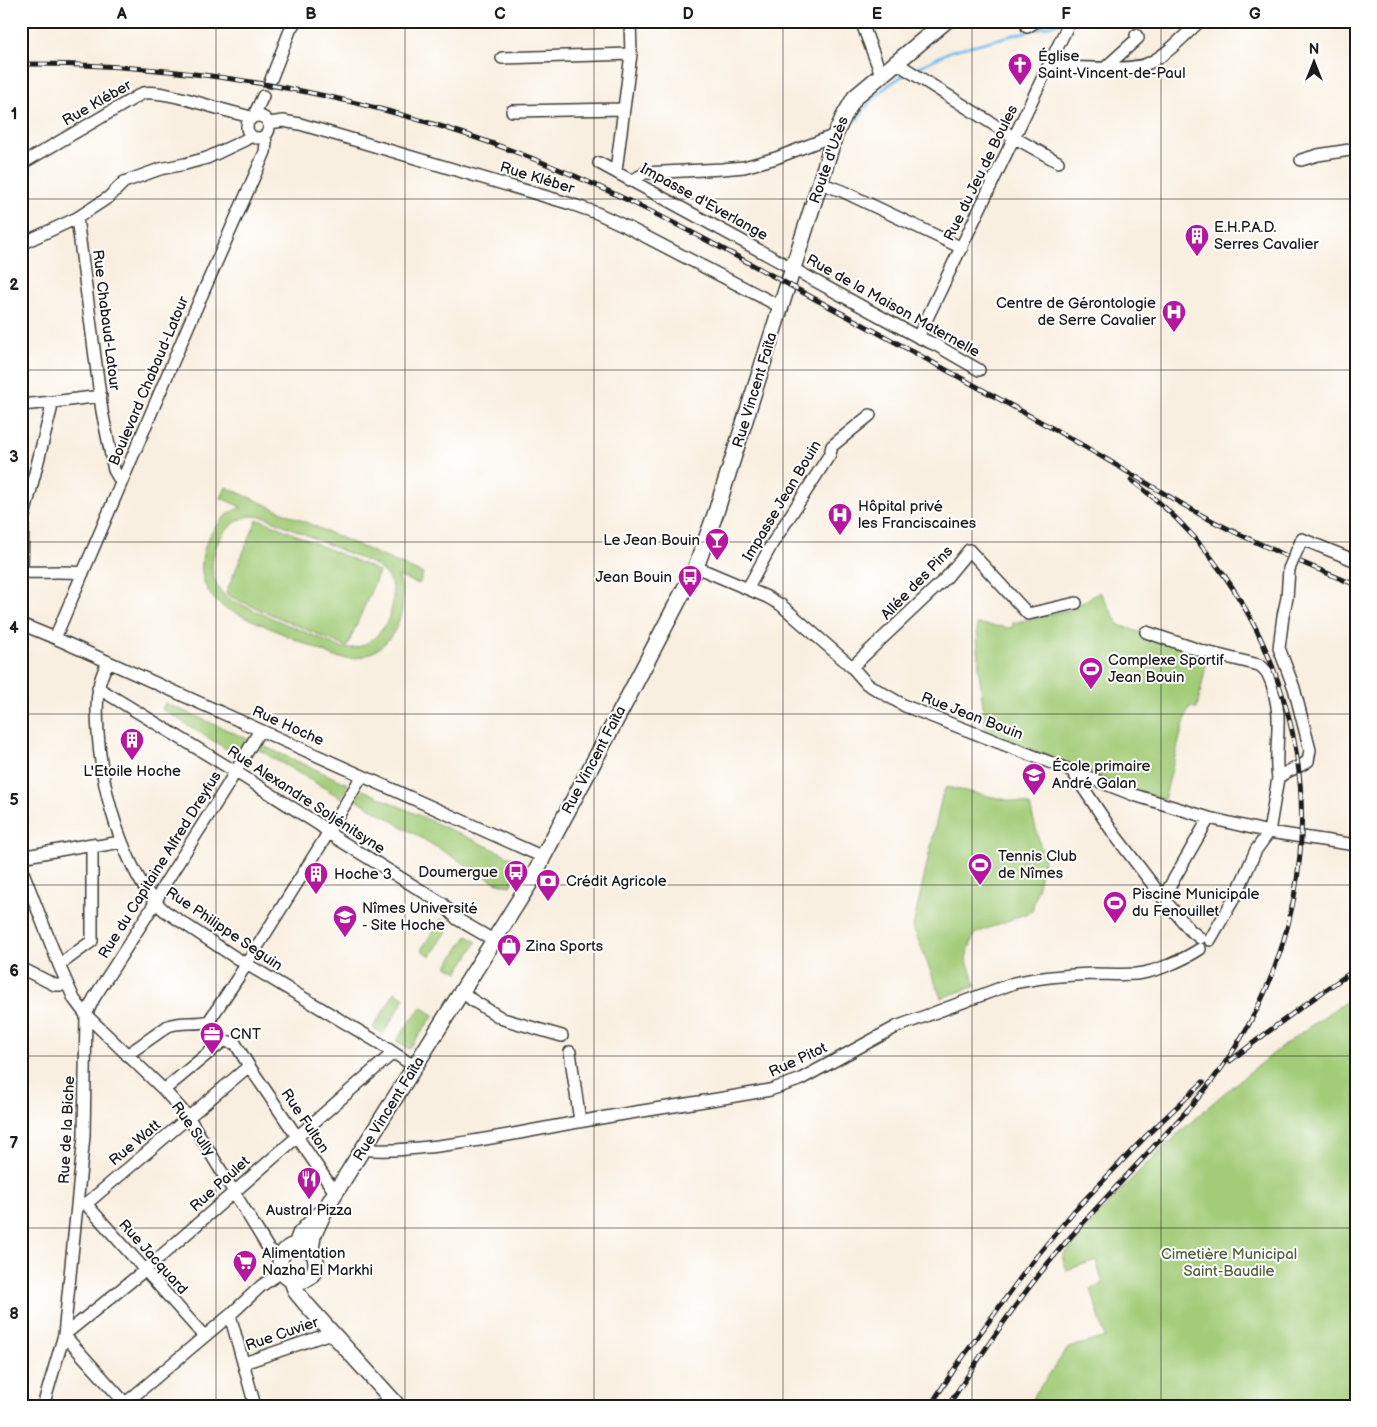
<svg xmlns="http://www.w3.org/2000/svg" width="1377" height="1427" font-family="'Balsamiq Sans',sans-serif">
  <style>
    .green { fill: #a3cc78; stroke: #60744a; fill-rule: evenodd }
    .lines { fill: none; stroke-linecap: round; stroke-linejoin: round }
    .stream { stroke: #75beed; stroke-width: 3 }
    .minor-casing { stroke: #3d3c39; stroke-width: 14 }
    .major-casing { stroke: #3d3c39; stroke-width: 18 }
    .minor { stroke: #fff; stroke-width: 11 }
    .major { stroke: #fff; stroke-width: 15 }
    .rail-casing { stroke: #1c1c1c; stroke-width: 5 }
    .rail { stroke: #fff; stroke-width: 3; stroke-dasharray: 9; stroke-linecap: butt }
    .minor-bridge-casing { stroke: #3d3c39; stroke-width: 14; stroke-linecap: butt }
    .minor-bridge { stroke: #fff; stroke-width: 11 }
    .grid { fill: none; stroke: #1c1c1c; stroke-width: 1; stroke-opacity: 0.55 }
    .labels { text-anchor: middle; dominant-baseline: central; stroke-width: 4; stroke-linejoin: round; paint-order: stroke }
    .poi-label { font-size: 15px; fill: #1c1c1c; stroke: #fff; text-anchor: start }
    .street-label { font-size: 15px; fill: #1c1c1c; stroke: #fff }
    .park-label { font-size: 15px; fill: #526241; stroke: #fff }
    .neatline { fill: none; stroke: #1c1c1c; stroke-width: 2 }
    .grid-label { font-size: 16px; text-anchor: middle; font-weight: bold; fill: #1c1c1c }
  </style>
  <rect width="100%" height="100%" fill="#fff"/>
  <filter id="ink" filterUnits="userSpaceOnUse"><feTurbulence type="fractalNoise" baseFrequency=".02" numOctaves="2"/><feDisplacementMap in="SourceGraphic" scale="10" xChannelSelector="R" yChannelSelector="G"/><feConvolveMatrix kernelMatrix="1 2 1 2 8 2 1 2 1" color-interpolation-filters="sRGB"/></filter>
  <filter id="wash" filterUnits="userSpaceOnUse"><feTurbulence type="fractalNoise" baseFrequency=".0096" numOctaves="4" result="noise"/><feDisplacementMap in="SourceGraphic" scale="20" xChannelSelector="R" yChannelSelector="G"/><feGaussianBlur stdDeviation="1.12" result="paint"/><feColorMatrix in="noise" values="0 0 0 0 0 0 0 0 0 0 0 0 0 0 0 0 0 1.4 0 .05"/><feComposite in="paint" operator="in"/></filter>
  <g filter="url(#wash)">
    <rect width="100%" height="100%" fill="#f9efe0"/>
    <path class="green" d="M226 487 423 574 419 584 398 576C415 617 383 668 335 657L225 608C194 589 196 548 219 523 225 515 233 511 241 507L221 498ZM251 516 265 517 373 564C381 569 388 575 391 584 401 614 374 653 342 648L230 600C196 576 215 523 251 516Z
      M257 520 264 521 372 568 379 572 347 647 231 597 226 593Z
      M1100 592 1119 625 1208 656 1197 708 1189 707 1180 737 1164 800 1093 775 986 731 979 671 977 624 1012 628 1013 623 1069 610Z
      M165 703 248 739 236 755 162 709Z
      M259 744 348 784 341 798 256 748Z
      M946 787 1026 804 1030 806 1044 860 1032 911 974 934 966 958 976 986 941 998 913 927 942 796Z
      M363 790 524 863 510 886 495 882 356 799Z
      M441 919 451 925 431 956 421 950Z
      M467 936 477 942 458 972 447 966Z
      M395 992 405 998 383 1034 373 1028Z
      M1356 995V1406H1106L1103 1399 1082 1406H1028V1404L1068 1348 1105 1337 1091 1289 1103 1284 1096 1260 1067 1270 1062 1257C1096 1218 1130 1178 1168 1143 1226 1089 1289 1038 1356 995Z
      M421 1007 434 1015 409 1049 396 1041Z"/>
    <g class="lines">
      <path class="stream" d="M913 70 951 51 1060 23
        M856 121C870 100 885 85 908 73"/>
    </g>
  </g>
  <g filter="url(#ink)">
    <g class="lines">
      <defs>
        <path id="minor" d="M861 21 881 74
          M1027 27 1037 21
          M502 58 631 54
          M895 62 1015 138 1058 162
          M1049 66C1072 67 1132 72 1149 63 1168 54 1185 35 1200 21
          M1106 67 1138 38 1136 35
          M270 82 291 28 296 21
          M512 111 624 109
          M247 127a11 11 0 1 1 22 0a11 11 0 1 1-22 0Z
          M256 116V111L263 96
          M269 123 283 121 300 124 571 204 597 213 627 227 781 307
          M1301 160 1318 155 1356 149
          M599 163 918 337 936 345 979 370
          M21 164 143 93C158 91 171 96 186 99 206 105 227 111 247 116L251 119
          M616 171 631 54 630 21
          M633 180 645 173 722 169 744 167 776 158 835 135
          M820 183 842 191 962 248
          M77 218 102 411 114 470 121 482
          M21 244 77 218 109 197 124 182 160 169 185 164 207 158 245 140 251 136
          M918 337 1070 21
          M21 405 53 402
          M1298 548 1302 539 1356 561
          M696 567 767 597 781 605 852 667 867 684 905 706 1134 795 1209 818 1269 832 1356 845
          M21 572C42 573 62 571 83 573
          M22 572 23 520 53 402 101 396
          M748 588 772 544 830 454 832 446 870 415
          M21 624 55 638 543 857
          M1146 632 1202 651 1259 665C1267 670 1268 674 1272 684 1276 698 1279 711 1278 726 1278 744 1275 761 1278 778
          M55 638 190 322 265 152 266 143 265 136
          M108 662C104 670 100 678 99 687 96 702 97 717 98 733 101 779 112 823 132 865 141 883 149 898 165 911L233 956 379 1043 415 1067
          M852 667 946 578 969 550 1028 614 1076 603
          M98 688 236 772 318 824 336 838 443 904 457 919 495 941
          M1072 771 1114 834 1163 898 1190 930 1200 938
          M92 847 121 842
          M21 857 92 844V941L59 965
          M21 867 59 965 74 999 86 1015 164 1090 189 1118 268 1248 281 1258
          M1163 898 1209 818
          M1210 940 1237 893 1256 850 1269 832 1278 778C1287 770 1299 768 1308 761L1310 750 1294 688 1279 648 1283 616 1287 598 1289 569
          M21 968 55 985H67
          M462 991 472 1000 503 1019 562 1036
          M570 1052 580 1121
          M127 1055 168 1026C182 1021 196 1025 209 1021L239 976 322 843 362 776
          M164 1090 223 1041 235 1043 249 1066 336 1194
          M363 1149C384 1152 406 1149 428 1147 478 1142 528 1131 578 1122 642 1110 706 1102 770 1090L799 1080 896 1027 1014 983C1040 977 1067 975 1094 974 1108 974 1122 975 1136 974 1156 972 1183 960 1200 949
          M79 1202 86 1204 204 1336
          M86 1204 249 1066
          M230 1315 255 1406
          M244 1363 331 1333
          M125 1403 64 1335 145 1270 393 1053
          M43 1406 64 1335 84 1136 86 1015 94 998 155 903 164 885 227 786 260 730
          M122 1406 230 1315 261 1286 283 1271
          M377 1406 393 1401 394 1406"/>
        <path id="major" d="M296 1245 300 1234 319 1214
          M280 1263a18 18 0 1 1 36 0a18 18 0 1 1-36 0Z
          M311 1250 313 1236 327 1206 533 878 543 857 625 703 696 567 716 512 835 135 844 116 855 97 946 21
          M291 1279 296 1292 306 1304 398 1406"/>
      </defs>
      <use href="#minor" class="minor-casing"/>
      <use href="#major" class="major-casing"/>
      <use href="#minor" class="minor"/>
      <use href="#major" class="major"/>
      <defs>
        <path id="rail" d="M21 64C210 63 402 101 575 176 658 212 736 256 815 299 890 339 965 380 1039 421 1095 451 1148 485 1203 516 1252 542 1304 564 1356 585
          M1230 1061C1271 1029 1313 998 1356 969
          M930 1406 957 1365 1032 1262 1074 1211 1146 1136 1203 1082
          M948 1406C983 1352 1018 1298 1060 1249 1091 1213 1124 1179 1156 1144 1175 1124 1194 1104 1211 1082 1295 974 1324 828 1283 697 1257 611 1205 534 1131 480"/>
      </defs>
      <use href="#rail" class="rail-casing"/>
      <use href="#rail" class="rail"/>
      <defs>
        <path id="minor-bridge" d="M1289 569 1298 548"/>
      </defs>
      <use href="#minor-bridge" class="minor-bridge-casing"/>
      <use href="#minor-bridge" class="minor-bridge"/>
    </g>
  </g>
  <path class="grid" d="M216 21V1406M405 21V1406M594 21V1406M783 21V1406M972 21V1406M1161 21V1406M21 199H1356M21 370H1356M21 542H1356M21 714H1356M21 885H1356M21 1056H1356M21 1228H1356"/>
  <defs>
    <symbol id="church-pin" viewBox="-11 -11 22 30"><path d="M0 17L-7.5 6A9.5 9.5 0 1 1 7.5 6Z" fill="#b5179e" stroke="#fff"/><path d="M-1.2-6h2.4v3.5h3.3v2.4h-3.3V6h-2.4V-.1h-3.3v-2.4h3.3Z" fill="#fff"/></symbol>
    <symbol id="building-pin" viewBox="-11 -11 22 30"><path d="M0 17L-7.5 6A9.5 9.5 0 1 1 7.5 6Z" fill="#b5179e" stroke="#fff"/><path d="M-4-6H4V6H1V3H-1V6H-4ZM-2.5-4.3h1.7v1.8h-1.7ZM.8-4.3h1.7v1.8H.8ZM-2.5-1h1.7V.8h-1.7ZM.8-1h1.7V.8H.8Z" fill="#fff"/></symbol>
    <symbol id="hospital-pin" viewBox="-11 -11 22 30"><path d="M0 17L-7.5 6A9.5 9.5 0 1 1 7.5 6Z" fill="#b5179e" stroke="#fff"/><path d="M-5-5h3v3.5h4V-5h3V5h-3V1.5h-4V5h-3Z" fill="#fff"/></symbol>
    <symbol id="bar-pin" viewBox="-11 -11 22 30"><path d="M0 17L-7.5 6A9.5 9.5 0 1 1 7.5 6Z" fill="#b5179e" stroke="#fff"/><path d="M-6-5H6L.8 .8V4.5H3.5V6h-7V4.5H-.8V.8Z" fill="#fff"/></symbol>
    <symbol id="bus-pin" viewBox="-11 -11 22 30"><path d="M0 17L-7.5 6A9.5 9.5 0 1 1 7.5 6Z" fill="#b5179e" stroke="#fff"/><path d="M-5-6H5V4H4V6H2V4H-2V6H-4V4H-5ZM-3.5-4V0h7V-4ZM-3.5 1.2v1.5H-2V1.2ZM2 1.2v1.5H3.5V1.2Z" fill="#fff"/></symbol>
    <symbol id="stadium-pin" viewBox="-11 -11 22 30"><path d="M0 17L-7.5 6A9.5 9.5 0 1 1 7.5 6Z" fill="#b5179e" stroke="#fff"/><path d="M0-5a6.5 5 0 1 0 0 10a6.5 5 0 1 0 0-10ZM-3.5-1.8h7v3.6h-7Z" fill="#fff"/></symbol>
    <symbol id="school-pin" viewBox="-11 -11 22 30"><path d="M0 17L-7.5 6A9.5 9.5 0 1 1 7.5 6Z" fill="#b5179e" stroke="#fff"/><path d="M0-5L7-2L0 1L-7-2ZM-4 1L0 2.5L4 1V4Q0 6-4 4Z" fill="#fff"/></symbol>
    <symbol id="bank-pin" viewBox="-11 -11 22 30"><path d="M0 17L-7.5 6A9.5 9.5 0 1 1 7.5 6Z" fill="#b5179e" stroke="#fff"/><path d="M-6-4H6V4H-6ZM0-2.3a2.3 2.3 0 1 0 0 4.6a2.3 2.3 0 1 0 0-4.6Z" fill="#fff"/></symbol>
    <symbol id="university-pin" viewBox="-11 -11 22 30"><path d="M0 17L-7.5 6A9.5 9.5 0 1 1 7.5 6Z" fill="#b5179e" stroke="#fff"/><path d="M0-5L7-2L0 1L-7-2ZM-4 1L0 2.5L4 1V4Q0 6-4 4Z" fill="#fff"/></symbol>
    <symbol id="shop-pin" viewBox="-11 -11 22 30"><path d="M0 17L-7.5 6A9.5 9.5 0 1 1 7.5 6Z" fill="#b5179e" stroke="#fff"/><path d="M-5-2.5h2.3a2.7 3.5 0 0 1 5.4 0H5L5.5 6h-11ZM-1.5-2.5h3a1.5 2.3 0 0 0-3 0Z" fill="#fff"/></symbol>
    <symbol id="office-pin" viewBox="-11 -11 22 30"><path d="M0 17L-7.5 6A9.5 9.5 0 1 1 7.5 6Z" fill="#b5179e" stroke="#fff"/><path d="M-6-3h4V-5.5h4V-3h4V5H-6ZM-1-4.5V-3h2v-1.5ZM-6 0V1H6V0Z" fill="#fff"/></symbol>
    <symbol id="restaurant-pin" viewBox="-11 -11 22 30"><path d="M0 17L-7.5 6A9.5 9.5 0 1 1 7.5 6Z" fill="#b5179e" stroke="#fff"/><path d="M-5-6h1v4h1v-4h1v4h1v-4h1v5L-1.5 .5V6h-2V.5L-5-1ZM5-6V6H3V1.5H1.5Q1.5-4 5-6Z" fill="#fff"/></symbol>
    <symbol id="supermarket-pin" viewBox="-11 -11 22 30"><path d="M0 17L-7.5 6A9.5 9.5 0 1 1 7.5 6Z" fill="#b5179e" stroke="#fff"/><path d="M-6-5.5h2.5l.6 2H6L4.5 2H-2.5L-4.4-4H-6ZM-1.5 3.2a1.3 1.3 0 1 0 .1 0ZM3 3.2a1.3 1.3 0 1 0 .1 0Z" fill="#fff"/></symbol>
  </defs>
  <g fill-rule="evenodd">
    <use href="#church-pin" x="1006" y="51" width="28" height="38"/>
    <use href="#building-pin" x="1183" y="222" width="28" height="38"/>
    <use href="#hospital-pin" x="1160" y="298" width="28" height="38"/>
    <use href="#hospital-pin" x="826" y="501" width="28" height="38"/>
    <use href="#bar-pin" x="703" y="526" width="28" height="38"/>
    <use href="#bus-pin" x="676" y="563" width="28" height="38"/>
    <use href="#stadium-pin" x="1077" y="655" width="28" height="38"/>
    <use href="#building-pin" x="118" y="726" width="28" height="38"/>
    <use href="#school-pin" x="1020" y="761" width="28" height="38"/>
    <use href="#stadium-pin" x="966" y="851" width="28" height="38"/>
    <use href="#bus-pin" x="502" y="858" width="28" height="38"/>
    <use href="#building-pin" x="302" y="860" width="28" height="38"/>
    <use href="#bank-pin" x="534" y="867" width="28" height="38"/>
    <use href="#stadium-pin" x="1101" y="889" width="28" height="38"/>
    <use href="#university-pin" x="331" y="903" width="28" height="38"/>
    <use href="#shop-pin" x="495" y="932" width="28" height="38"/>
    <use href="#office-pin" x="198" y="1020" width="28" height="38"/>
    <use href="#restaurant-pin" x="295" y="1165" width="28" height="38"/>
    <use href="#supermarket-pin" x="231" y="1248" width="28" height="38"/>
  </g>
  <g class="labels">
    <g class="poi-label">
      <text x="1038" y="56">Église<tspan x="1038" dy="17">Saint-Vincent-de-Paul</tspan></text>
      <text x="1214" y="227">E.H.P.A.D.<tspan x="1214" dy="17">Serres Cavalier</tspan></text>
      <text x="1156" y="303" text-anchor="end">Centre de Gérontologie<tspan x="1156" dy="17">de Serre Cavalier</tspan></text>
      <text x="858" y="506">Hôpital privé<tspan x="858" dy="17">les Franciscaines</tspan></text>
      <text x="700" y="540" text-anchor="end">Le Jean Bouin</text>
      <text x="672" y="577" text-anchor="end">Jean Bouin</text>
      <text x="1108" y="660">Complexe Sportif<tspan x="1108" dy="17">Jean Bouin</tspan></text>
      <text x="1052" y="766">École primaire<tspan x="1052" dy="17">André Galan</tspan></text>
      <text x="132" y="771" text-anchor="middle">L'Etoile Hoche</text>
      <text x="998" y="856">Tennis Club<tspan x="998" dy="17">de Nîmes</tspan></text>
      <text x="498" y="872" text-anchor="end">Doumergue</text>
      <text x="334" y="874">Hoche 3</text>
      <text x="566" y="881">Crédit Agricole</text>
      <text x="1132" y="894">Piscine Municipale<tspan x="1132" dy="17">du Fenouillet</tspan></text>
      <text x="362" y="908">Nîmes Université<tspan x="362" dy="17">- Site Hoche</tspan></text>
      <text x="526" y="946">Zina Sports</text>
      <text x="230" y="1034">CNT</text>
      <text x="309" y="1210" text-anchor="middle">Austral Pizza</text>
      <text x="262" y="1253">Alimentation<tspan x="262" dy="17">Nazha El Markhi</tspan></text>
    </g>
    <g class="street-label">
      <text transform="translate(97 103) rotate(-30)">Rue Kléber</text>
      <text transform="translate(829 160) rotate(-71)">Route d'Uzès</text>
      <text transform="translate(981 173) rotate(-64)">Rue du Jeu de Boules</text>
      <text transform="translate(537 178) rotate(17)">Rue Kléber</text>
      <text transform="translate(704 202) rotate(29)">Impasse d'Everlange</text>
      <text transform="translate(893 306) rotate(29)">Rue de la Maison Maternelle</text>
      <text transform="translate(106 320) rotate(83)">Rue Chabaud-Latour</text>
      <text transform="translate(149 381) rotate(-67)">Boulevard Chabaud-Latour</text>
      <text transform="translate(755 390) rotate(-73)">Rue Vincent Faïta</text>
      <text transform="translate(782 501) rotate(-59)">Impasse Jean Bouin</text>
      <text transform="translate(917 583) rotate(-46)">Allée des Pins</text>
      <text transform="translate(972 716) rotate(21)">Rue Jean Bouin</text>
      <text transform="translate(288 726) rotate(24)">Rue Hoche</text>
      <text transform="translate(594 760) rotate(-62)">Rue Vincent Faïta</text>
      <text transform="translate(306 800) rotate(33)">Rue Alexandre Soljénitsyne</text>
      <text transform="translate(160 865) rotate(-58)">Rue du Capitaine Alfred Dreyfus</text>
      <text transform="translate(224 929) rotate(34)">Rue Philippe Seguin</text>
      <text transform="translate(798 1060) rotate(-25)">Rue Pitot</text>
      <text transform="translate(389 1109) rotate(-58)">Rue Vincent Faïta</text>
      <text transform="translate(305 1121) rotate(56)">Rue Fulton</text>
      <text transform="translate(193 1129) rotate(54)">Rue Sully</text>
      <text transform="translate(67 1130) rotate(-87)">Rue de la Biche</text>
      <text transform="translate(135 1143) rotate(-40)">Rue Watt</text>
      <text transform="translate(220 1184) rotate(-42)">Rue Paulet</text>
      <text transform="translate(153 1257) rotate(48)">Rue Jacquard</text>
      <text transform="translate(282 1334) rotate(-19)">Rue Cuvier</text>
    </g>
    <g class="park-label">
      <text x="1229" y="1254">Cimetière Municipal<tspan x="1229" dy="17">Saint-Baudile</tspan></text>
    </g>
  </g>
  <rect width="1377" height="1427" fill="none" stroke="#fff" stroke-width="55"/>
  <g transform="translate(1314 62)" stroke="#ffffff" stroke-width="4" paint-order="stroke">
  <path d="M0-4L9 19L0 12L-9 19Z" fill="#1c1c1c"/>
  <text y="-8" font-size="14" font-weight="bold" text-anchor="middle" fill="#1c1c1c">N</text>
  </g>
  <rect x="28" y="28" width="1322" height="1372" class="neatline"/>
  <g class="grid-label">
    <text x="122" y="19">A</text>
    <text x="311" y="19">B</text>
    <text x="500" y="19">C</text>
    <text x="688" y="19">D</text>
    <text x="877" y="19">E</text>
    <text x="1066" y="19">F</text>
    <text x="1255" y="19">G</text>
    <text x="14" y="119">1</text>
    <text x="14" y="290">2</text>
    <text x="14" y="462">3</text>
    <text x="14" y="633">4</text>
    <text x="14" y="805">5</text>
    <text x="14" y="976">6</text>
    <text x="14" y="1148">7</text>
    <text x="14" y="1319">8</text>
  </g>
</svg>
